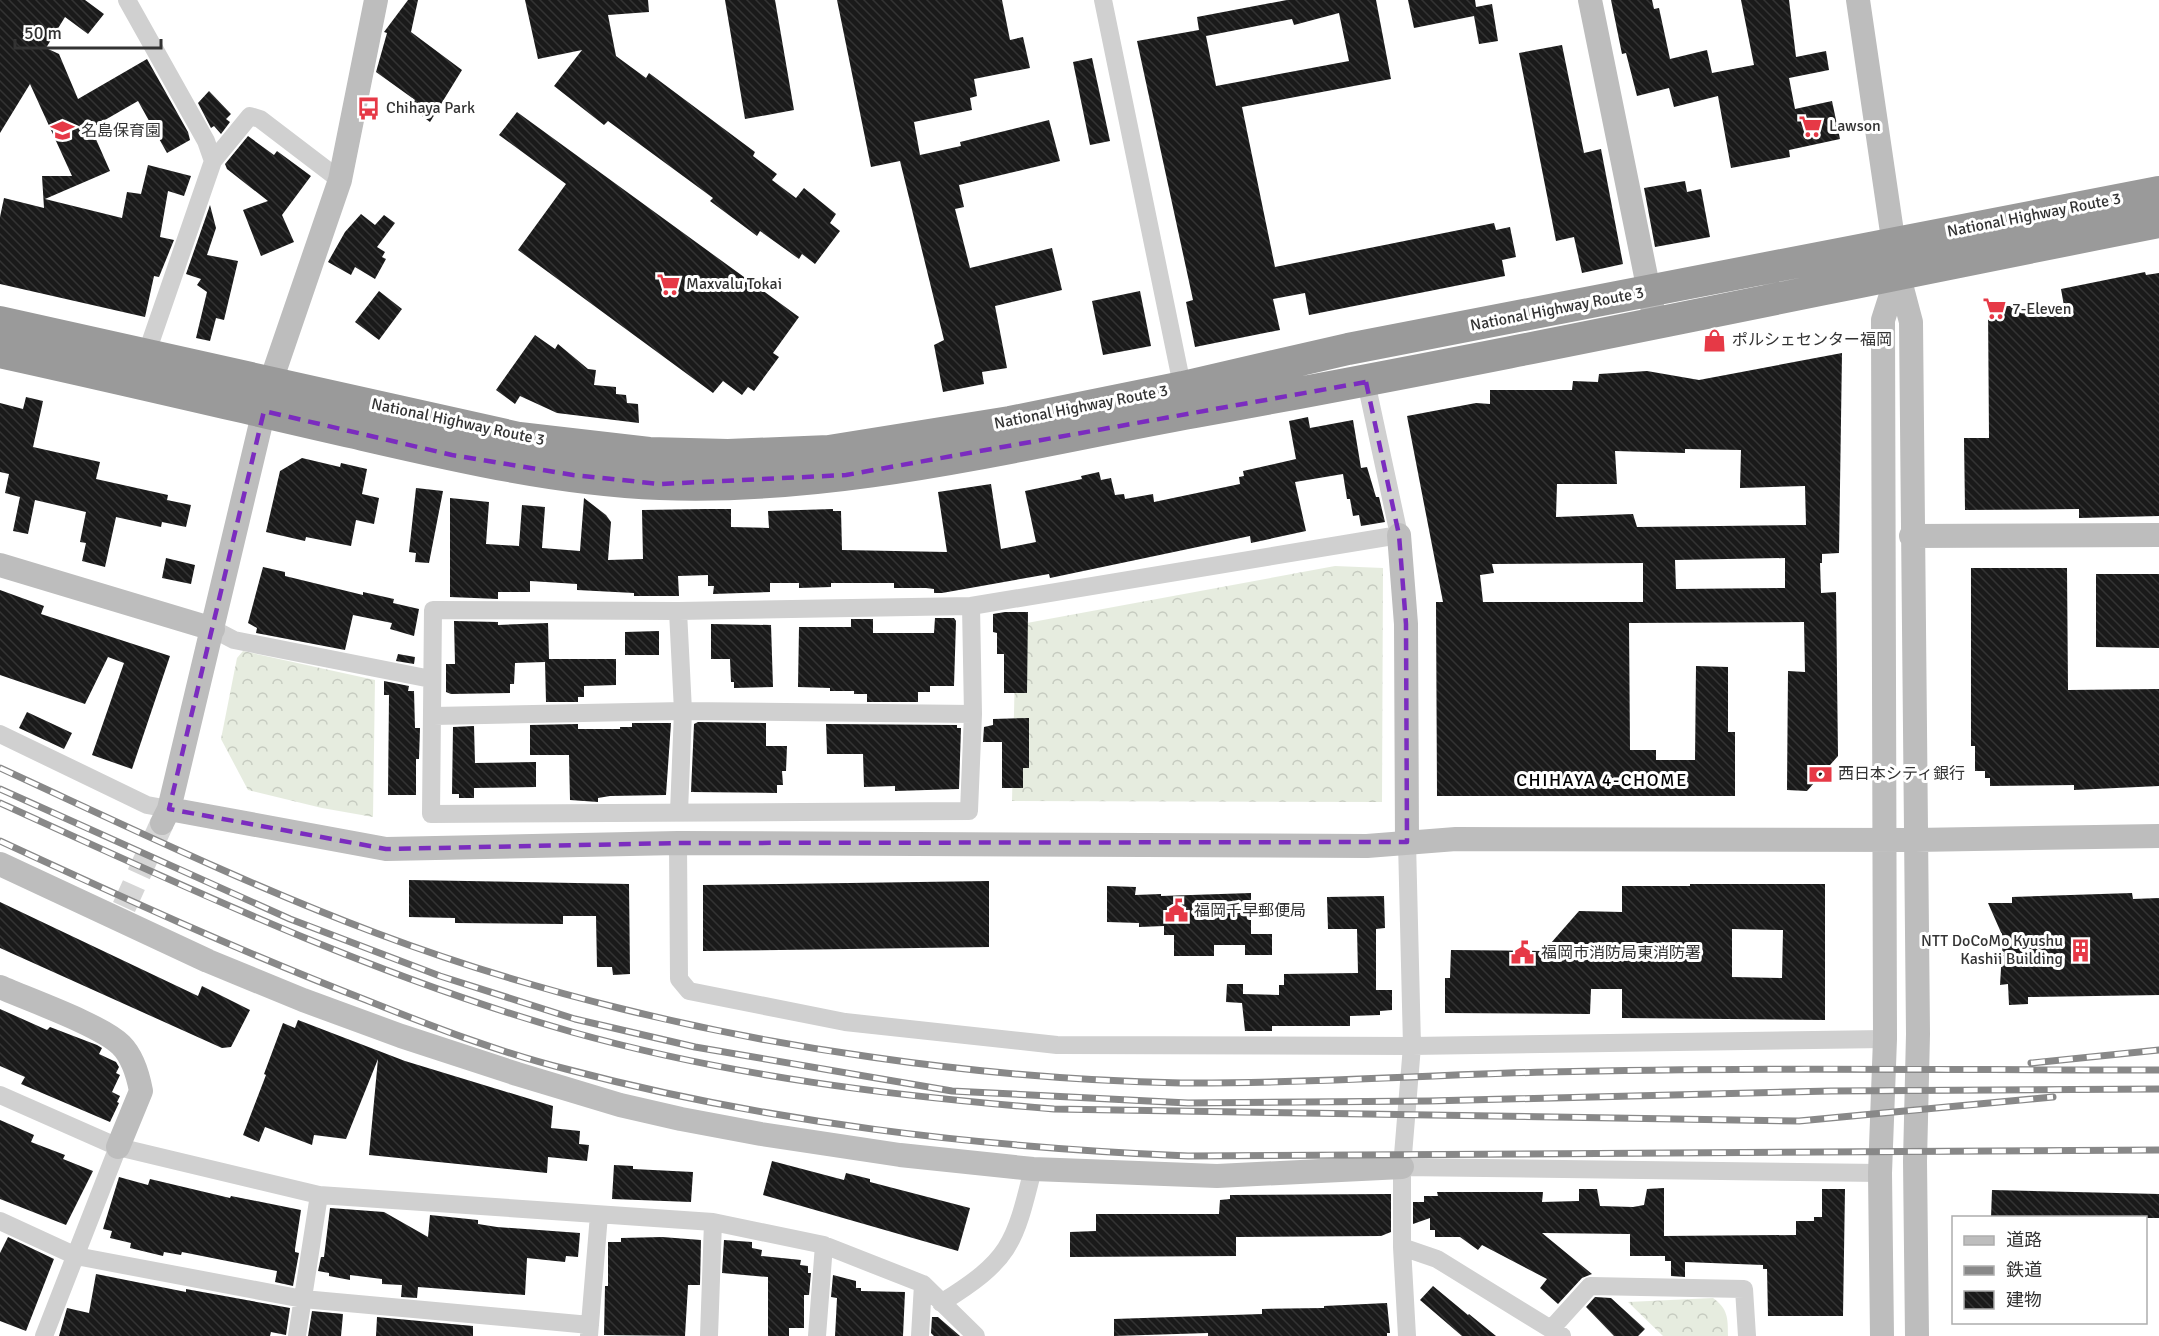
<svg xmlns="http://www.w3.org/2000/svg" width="2159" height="1336" font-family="Signika,'Noto Sans JP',sans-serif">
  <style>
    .forest { fill: url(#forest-crowns) }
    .building { fill: url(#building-back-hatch); fill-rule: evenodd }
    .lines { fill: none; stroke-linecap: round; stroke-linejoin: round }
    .secondary-tunnel { stroke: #d6d6d6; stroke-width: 24; stroke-dasharray: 24 12; stroke-linecap: butt }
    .street { stroke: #d0d0d0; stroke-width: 18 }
    .secondary { stroke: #bdbdbd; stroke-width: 24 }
    .highway { stroke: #9a9a9a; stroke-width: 32 }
    .rail-casing { stroke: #888; stroke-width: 7 }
    .rail { stroke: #fff; stroke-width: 4.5; stroke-dasharray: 14; stroke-linecap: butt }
    .marked { fill: none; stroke: #7b2cbf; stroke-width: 4.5; stroke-dasharray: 12 8; stroke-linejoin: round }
    .labels { text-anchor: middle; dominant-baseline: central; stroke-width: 6; stroke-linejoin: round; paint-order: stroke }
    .poi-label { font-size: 16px; fill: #333; stroke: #fff; text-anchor: start }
    .street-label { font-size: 16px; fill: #333; stroke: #fff }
    .neighbourhood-label { font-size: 18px; letter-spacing: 1.5px; fill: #000; stroke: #fff }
  </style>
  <defs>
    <pattern id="forest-crowns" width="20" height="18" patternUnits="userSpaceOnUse" patternTransform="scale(1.5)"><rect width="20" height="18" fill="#e6ecdf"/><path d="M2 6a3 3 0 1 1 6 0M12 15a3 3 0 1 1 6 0" fill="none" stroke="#c6cbc0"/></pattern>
    <pattern id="building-back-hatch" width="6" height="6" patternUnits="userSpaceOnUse" patternTransform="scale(1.5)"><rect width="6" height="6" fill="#1a1a1a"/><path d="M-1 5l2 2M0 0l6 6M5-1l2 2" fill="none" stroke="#333"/></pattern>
  </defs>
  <rect width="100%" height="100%" fill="#fff"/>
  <path class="forest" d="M1335 566 1383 568 1382 802 1012 801 1016 625Z
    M243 651 375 680 373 817 322 808 248 790 221 739 237 658Z
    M1713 1298C1728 1309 1728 1318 1728 1336H1663L1628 1302Z"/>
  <path class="building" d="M0 0H85L104 14 88 34 65 17 46 48 59 54 78 99 147 59 188 132 190 140 167 153 138 101 91 128 110 171 45 199 122 218 127 192 141 194 148 165 191 176 184 196 168 191 160 237 174 240 159 277 154 276 145 317 0 284V217L4 198 44 208 42 176H72L30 84 0 133Z
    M408 0H418L411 32 462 70 430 122 410 107 415 100 376 72 387 33 384 32Z
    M525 0H648L649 12 608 15 616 56 646 78 649 73 755 152 753 156 777 174 772 180 796 198 804 188 836 214 830 223 840 231 815 264 802 254 799 259 760 231 757 236 710 201 713 198 608 121 604 125 554 86 582 50 538 59Z
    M725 0H775L794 110 745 119Z
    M837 0H1002L1010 40 1023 37 1030 68 974 79 977 96 970 98 972 110 914 122 920 155 961 146 960 142 1049 120 1060 161 959 185 964 207 955 209 970 268 1052 248 1062 290 995 306 1007 368 982 372 984 384 943 392 934 345 944 340 900 161 871 167Z
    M1287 0H1376L1391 79 1242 107 1275 267 1494 223 1496 230 1510 227 1516 257 1502 260 1505 276 1309 315 1305 293 1273 299 1280 330 1195 347 1186 302 1193 300 1137 41 1199 30 1197 17ZM1339 13 1349 61 1216 86 1206 36 1292 19 1294 25Z
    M1408 0H1475L1476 7 1492 4 1498 41 1479 44 1474 16 1414 28Z
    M1611 0H1652L1654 9 1659 8 1670 59 1707 50 1712 73 1754 65 1741 0H1789L1796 57 1826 51 1829 70 1789 78 1795 109 1832 101 1840 139 1789 150 1790 157 1731 168 1718 96 1674 107 1669 88 1637 96 1626 53 1622 54Z
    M1562 45 1584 153 1601 149 1623 264 1582 273 1574 237 1556 241 1519 53Z
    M1092 58 1110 141 1090 145 1073 62Z
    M209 91 231 114 226 119 230 122 221 134 214 126 211 128 198 103Z
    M517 112 799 317 773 353 779 357 754 391 748 387 742 395 723 381 713 393 518 250 566 184 499 135Z
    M248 136 274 155 277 151 311 176 282 215 294 242 261 256 243 210 268 201 227 169 225 164Z
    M1685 181 1687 192 1701 189 1710 237 1655 247 1644 188Z
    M210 205 216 228 207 255 238 261 224 320 216 318 210 341 196 338 207 292 197 285 201 279 186 274Z
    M361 214 375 225 384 215 395 223 377 247 385 252 382 257 386 259 375 279 355 267 351 275 328 262 345 232Z
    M2145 272 2146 275 2159 273V516L2079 518V509L1965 510 1964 438H1989L1988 306H2064L2061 289Z
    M379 291 402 309 379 340 355 322Z
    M1140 291 1151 346 1103 355 1092 301Z
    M535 335 555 349 558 344 588 369 596 370 594 385 616 387V394L626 395 627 403 638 404 639 423 557 413 520 396 515 404 496 390Z
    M1842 353 1839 553 1822 554V563H1820L1821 593 1836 592 1838 756 1807 791 1787 790 1788 671 1805 672 1804 622 1629 623 1630 750H1656V760H1695L1696 666 1728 667V732H1735V796H1437L1436 602H1443L1407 416 1476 403 1490 404V390H1572L1573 381 1598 382 1599 374 1647 371 1699 380ZM1685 449 1741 450 1740 488 1805 486 1806 525 1637 527 1633 514 1556 517 1557 484H1617L1615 451 1685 453ZM1785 558V588L1676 589 1675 560ZM1643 563V602H1483L1480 575 1494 573 1492 564Z
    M26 397 43 401 33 447 100 462 96 479 168 495 167 500 191 505 186 527 162 522 161 527 116 517 105 567 82 561 86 543 80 542 86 512 35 500 28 534 13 531 20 497 5 493 9 474 0 472V403L23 409Z
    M1308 417 1310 428 1353 420 1361 468 1367 467 1376 497H1379L1385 522 1361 526 1359 515 1353 516 1350 499H1347L1343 474 1295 482 1306 531 1251 543 1250 536 1050 578 1049 574 942 593H934V589L926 588H894V583H831V587L799 588V583H770V592L713 594 714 586H708V575L678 576 679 596H634V593L577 590V584L530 581V592H498V599L450 597V498L489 502 486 544 519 546 522 505 545 507 542 548 580 551 584 498 606 515 611 522 608 560 643 559 642 510 706 509H731V527L769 528 768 511 833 509V511H841L842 550 947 552 938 492 991 484 1001 549 1036 542 1025 491 1082 479 1081 476 1099 472 1101 480 1111 478 1115 495 1124 494 1125 499 1153 494 1154 502 1240 484 1239 477 1244 476 1243 471 1296 459 1289 421Z
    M302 458 340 467 341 463 367 469 362 494 379 498 374 524 356 520 351 546 306 537 305 541 266 532 280 471Z
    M416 488 443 491 429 563 415 562 416 553 409 552Z
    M166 558 195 565 191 584 162 578Z
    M263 567 285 572V576L363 595V592L394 599 393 603 419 609 414 636 390 629 392 623 353 615 345 650 256 633 257 628 248 623Z
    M1971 568H2067L2068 690 2159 689V786L2074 790V785L1990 786V778H1985V771H1975V746H1971Z
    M2096 574H2159V648L2096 647Z
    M0 590 44 606 41 614 170 656 132 769 92 755 124 663 108 657 85 704 0 675Z
    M1005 612H1028L1027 693H1004V654H997V633L993 632V614Z
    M935 618H954L956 621 954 686H930V692H918V702H867V694H854V691H830V688L798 687 799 627H851V619H873V633H934Z
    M454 621 498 622V625L548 623 549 659H616V685L584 686V697H578V702H546L545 662 515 663 514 684H510V693L451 694 446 692V664H455Z
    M711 624 771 625 773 687 734 688V682H731L730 659H711Z
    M659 631V655H625V632Z
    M398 654 415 657 414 664 396 661Z
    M384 681 409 686 408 691H414L415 728H420L419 759H416V795H388L389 695H384Z
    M27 712 72 733 64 749 19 728Z
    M1029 718V768H1023V788H1002V742H983L984 727 993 725V719Z
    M698 722 766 723V746H787L786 771H782L783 785H777V793L691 792 694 724Z
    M632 723H671L666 795 610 796 598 798V802L570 800 569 755H530V725L578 724V729H620V727H632Z
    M826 724 957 725V728H961L959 789 895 791V786L864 787 863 754H827Z
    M474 726 475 763 536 762V787L474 788V798H459V794H452L453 727Z
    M409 880 629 884 630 974 613 975 612 967H597L596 916H563V924L455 923V918L409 917Z
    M989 881V947L703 951V885Z
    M1690 884H1825V1020L1622 1018V989H1591L1590 1014 1445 1013V978H1450L1451 950 1544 951 1579 911 1622 912V886H1690ZM1732 929 1783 930 1782 978 1732 977Z
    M1107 886 1136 887 1135 895 1161 894V896L1251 893V934H1272V955H1245V945H1214V956H1174V935H1164V926L1139 927V923L1107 922Z
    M2132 893 2133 899 2159 898V995L2028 997V1004L2009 1005 2008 984 2000 985 2003 937 1988 903H2012V897Z
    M1384 896 1385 928 1376 929V990H1392V1010L1380 1011V1015L1350 1016V1026H1272V1031H1245L1242 1003 1226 1002 1227 984H1243V994L1279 995V985H1284V974L1358 973 1357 929H1328L1327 897Z
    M0 902 198 996 202 986 250 1010 231 1047 222 1048 0 948Z
    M0 1009 47 1030 50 1027 97 1045 102 1048 99 1054 116 1062 119 1067 116 1073 120 1075 112 1092 120 1096 117 1102 119 1103 110 1122 21 1084 25 1077 0 1066Z
    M298 1020 405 1061 553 1106 551 1128 580 1131 579 1144 589 1145 587 1161 548 1157 547 1173 369 1155 378 1059 346 1139 314 1135 312 1145 265 1127 259 1142 243 1135 266 1075 264 1074 283 1023 295 1028Z
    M0 1120 34 1135 31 1142 65 1155 63 1159 93 1171 66 1225 0 1199Z
    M772 1161 844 1180 846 1173 870 1179V1182L970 1208 958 1251 763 1195Z
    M614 1165 633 1166V1169L693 1172 691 1202 612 1199Z
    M119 1177 148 1185 150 1179 230 1198 231 1196 301 1210 295 1249V1252L299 1253 293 1286 275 1282 277 1271 182 1252 181 1255 164 1252 163 1256 130 1248 131 1243 110 1238 112 1231 103 1229Z
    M1664 1188V1236L1796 1235V1221H1814V1217H1822V1189H1845L1843 1316H1768L1767 1269H1763V1265L1685 1262V1277L1671 1276V1261H1665V1256H1630V1234L1542 1233 1592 1274 1582 1278 1558 1304 1540 1288 1547 1279 1482 1245 1478 1250 1460 1237H1435V1230H1430V1218L1413 1224V1202H1424V1196H1438L1437 1192H1543L1542 1202 1579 1201V1189H1597L1600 1206 1633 1207 1644 1205 1647 1189Z
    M1992 1190 2159 1194V1218H1991Z
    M1391 1194V1232L1381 1236 1236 1237V1256L1070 1257V1232L1096 1231V1214H1219L1220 1200 1230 1199V1195Z
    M330 1208 384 1212 428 1237 430 1215 478 1220V1224L497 1227 580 1233 578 1257 566 1256 565 1262 527 1258 525 1295 418 1287 417 1298 401 1297 402 1285 382 1284V1279L350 1275V1280L329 1276V1273L318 1271 321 1257H324Z
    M8 1237 54 1259 26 1331 0 1321V1253Z
    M662 1237 701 1240 700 1285H688L685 1336 604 1335 605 1286H608V1242H621V1238Z
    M724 1240 752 1242V1248L762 1250 761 1256 801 1260 800 1265 808 1266V1273H811L809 1295H804V1328H789V1336H768V1277L722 1273Z
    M96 1274 186 1292V1289L290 1308 286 1335 271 1332 270 1336H59L67 1308 89 1313Z
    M833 1275 856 1281V1288H861V1291L905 1292 903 1336H835L837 1298 831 1297Z
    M1433 1286 1468 1315 1469 1314 1496 1336H1462L1420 1300Z
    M1595 1297 1611 1298 1645 1329 1638 1336H1614L1586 1307Z
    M1387 1303 1390 1333H1387V1336H1208V1333L1114 1336V1319L1262 1314V1309L1324 1308V1306Z
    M312 1311 343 1314 341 1336H308Z
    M377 1317 473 1326V1336H376Z
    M932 1317H938L960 1336H934L931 1333Z"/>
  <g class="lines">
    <path class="secondary-tunnel" d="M124 907 162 823"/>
    <path class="street" d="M127 0 206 141 213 161 146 355
      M1103 0 1184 395
      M213 161 250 116 260 119 340 180
      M971 606 973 714 969 811 431 814 433 610 678 611 971 606 1399 535 1366 382
      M678 611 683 711 679 812
      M213 629 234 640 431 679
      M433 716 683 711 973 714
      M0 734 147 805 169 809
      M1407 842 1412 1046 1402 1167V1247L1407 1336
      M678 843 679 979 689 991 845 1022 1057 1045 1412 1046 1885 1039
      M0 1095 118 1147 319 1195 713 1222 824 1245 923 1284 976 1336
      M1402 1167 1880 1173
      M0 1221 76 1256 303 1299 590 1325
      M1402 1247 1437 1259 1562 1336
      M941 1303C1010 1260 1014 1246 1033 1169
      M1552 1328 1590 1286 1744 1289 1747 1336
      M44 1336 118 1147
      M297 1336 319 1195
      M589 1336 599 1215
      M709 1336 713 1222
      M817 1336 824 1245
      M920 1336 923 1284"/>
    <path class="secondary" d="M1590 0 1652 306
      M1858 0 1898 273 1911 322 1918 1034 1915 1161 1917 1336
      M1399 535 1406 624 1407 842
      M1911 536 2159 535
      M0 565 213 629
      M169 809 386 849 678 843 1367 846 1456 839 1915 840 2159 836
      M162 823 169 809 271 381 340 180 376 0
      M0 864 208 961 303 1000 401 1036 517 1074 620 1105 681 1119 761 1134 900 1155 1033 1169 1217 1176 1402 1167
      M0 987C29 1000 101 1025 121 1045 133 1057 138 1075 141 1091L118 1147
      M1882 1336 1880 1173 1885 1039 1883 320 1898 273"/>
    <path class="highway" d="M0 322 519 438 649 453 728 455 829 451 1010 422 1183 387 1348 349 2159 192
      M0 352C119 378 237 406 355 433 455 456 557 480 660 484 841 491 1018 444 1195 412 1517 354 1838 285 2159 222"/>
    <defs>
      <path id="rail" d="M0 768C124 825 248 885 376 933 533 992 706 1034 871 1057 974 1072 1078 1081 1181 1083 1303 1084 1426 1075 1548 1072 1752 1067 1955 1070 2159 1070
        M0 789 290 919 440 976 575 1019 695 1047 952 1091 1188 1103 1429 1101 1831 1091 2159 1089
        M0 803C187 888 374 976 572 1032 729 1076 892 1096 1054 1109L1799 1121 2053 1097
        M0 841C121 897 242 952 366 1000 431 1026 498 1052 566 1069 770 1123 978 1147 1188 1156L2159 1150
        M2031 1063 2159 1050"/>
    </defs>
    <use href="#rail" class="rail-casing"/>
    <use href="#rail" class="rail"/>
  </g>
  <path class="marked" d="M1366 382 1399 535 1406 624 1407 842 678 843 386 849 169 809 264 411 452 455 573 475 660 484 846 475Z"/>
  <defs>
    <symbol id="bus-bare" viewBox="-9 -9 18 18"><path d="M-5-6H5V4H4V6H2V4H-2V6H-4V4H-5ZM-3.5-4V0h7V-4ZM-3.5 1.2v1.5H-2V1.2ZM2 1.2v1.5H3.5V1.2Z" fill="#e63946" stroke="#fff" stroke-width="2.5" paint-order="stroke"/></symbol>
    <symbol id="supermarket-bare" viewBox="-9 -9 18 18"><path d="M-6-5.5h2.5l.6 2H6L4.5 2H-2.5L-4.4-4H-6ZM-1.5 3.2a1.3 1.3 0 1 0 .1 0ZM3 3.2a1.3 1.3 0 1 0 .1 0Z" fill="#e63946" stroke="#fff" stroke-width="2.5" paint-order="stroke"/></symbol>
    <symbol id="school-bare" viewBox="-9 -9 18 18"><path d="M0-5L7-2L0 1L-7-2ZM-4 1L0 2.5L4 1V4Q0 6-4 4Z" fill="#e63946" stroke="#fff" stroke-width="2.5" paint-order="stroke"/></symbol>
    <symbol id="shop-bare" viewBox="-9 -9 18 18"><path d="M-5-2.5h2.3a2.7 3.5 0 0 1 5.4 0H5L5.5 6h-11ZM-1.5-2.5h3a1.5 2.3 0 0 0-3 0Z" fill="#e63946" stroke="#fff" stroke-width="2.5" paint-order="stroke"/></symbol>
    <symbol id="bank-bare" viewBox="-9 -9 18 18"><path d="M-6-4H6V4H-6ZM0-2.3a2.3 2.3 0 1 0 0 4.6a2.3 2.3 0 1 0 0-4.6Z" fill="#e63946" stroke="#fff" stroke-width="2.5" paint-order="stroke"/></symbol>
    <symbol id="civic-bare" viewBox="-9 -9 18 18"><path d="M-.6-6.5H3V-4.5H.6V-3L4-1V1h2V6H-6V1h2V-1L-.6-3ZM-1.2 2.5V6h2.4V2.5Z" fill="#e63946" stroke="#fff" stroke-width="2.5" paint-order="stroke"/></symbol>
    <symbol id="building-bare" viewBox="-9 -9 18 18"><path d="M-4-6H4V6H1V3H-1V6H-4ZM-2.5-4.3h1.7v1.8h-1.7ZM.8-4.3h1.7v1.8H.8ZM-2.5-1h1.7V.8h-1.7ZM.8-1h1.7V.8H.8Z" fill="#e63946" stroke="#fff" stroke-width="2.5" paint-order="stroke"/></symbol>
  </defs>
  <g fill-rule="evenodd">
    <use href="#bus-bare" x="352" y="92" width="33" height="33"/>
    <use href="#supermarket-bare" x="1794" y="110" width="33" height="33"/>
    <use href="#school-bare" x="46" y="114" width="33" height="33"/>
    <use href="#supermarket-bare" x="652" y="268" width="33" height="33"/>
    <use href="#supermarket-bare" x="1978" y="292" width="33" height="33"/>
    <use href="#shop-bare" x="1698" y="324" width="33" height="33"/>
    <use href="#bank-bare" x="1804" y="758" width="33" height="33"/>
    <use href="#civic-bare" x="1160" y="894" width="33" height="33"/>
    <use href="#building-bare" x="2064" y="934" width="33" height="33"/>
    <use href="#civic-bare" x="1506" y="936" width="33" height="33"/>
  </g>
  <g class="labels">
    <g class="poi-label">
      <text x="386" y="108">Chihaya Park</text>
      <text x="1829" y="126">Lawson</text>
      <text x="81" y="131">名島保育園</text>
      <text x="686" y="284">Maxvalu Tokai</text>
      <text x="2012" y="309">7-Eleven</text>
      <text x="1732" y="340">ポルシェセンター福岡</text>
      <text x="1838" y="774">西日本シティ銀行</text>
      <text x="1194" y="911">福岡千早郵便局</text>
      <text x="2063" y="941" text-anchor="end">NTT DoCoMo Kyushu<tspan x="2063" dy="18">Kashii Building</tspan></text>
      <text x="1541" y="953">福岡市消防局東消防署</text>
    </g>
    <g class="street-label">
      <text transform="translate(2034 215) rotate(-11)">National Highway Route 3</text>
      <text transform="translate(1557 309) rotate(-11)">National Highway Route 3</text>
      <text transform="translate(1081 407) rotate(-11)">National Highway Route 3</text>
      <text transform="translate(458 422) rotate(12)">National Highway Route 3</text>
    </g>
    <g class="neighbourhood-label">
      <text x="1602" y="780">CHIHAYA 4-CHOME</text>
    </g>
  </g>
  <rect x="1952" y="1216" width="195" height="108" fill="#ffffff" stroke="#adadad" stroke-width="1.5"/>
  <rect x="1964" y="1236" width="30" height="9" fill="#bdbdbd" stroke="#adadad" stroke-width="1.5"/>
  <text x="2006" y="1246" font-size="18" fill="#333333">道路</text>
  <rect x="1964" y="1266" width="30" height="9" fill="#888888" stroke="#adadad" stroke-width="1.5"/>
  <text x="2006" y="1276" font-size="18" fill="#333333">鉄道</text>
  <rect x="1964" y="1291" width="30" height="18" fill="url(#building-back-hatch)" stroke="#adadad" stroke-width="1.5"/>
  <text x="2006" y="1306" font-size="18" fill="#333333">建物</text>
  <path d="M15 39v9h146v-9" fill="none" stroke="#333333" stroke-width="3"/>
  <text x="24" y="39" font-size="18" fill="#333333" stroke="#ffffff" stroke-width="4.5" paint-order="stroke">50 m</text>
</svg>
